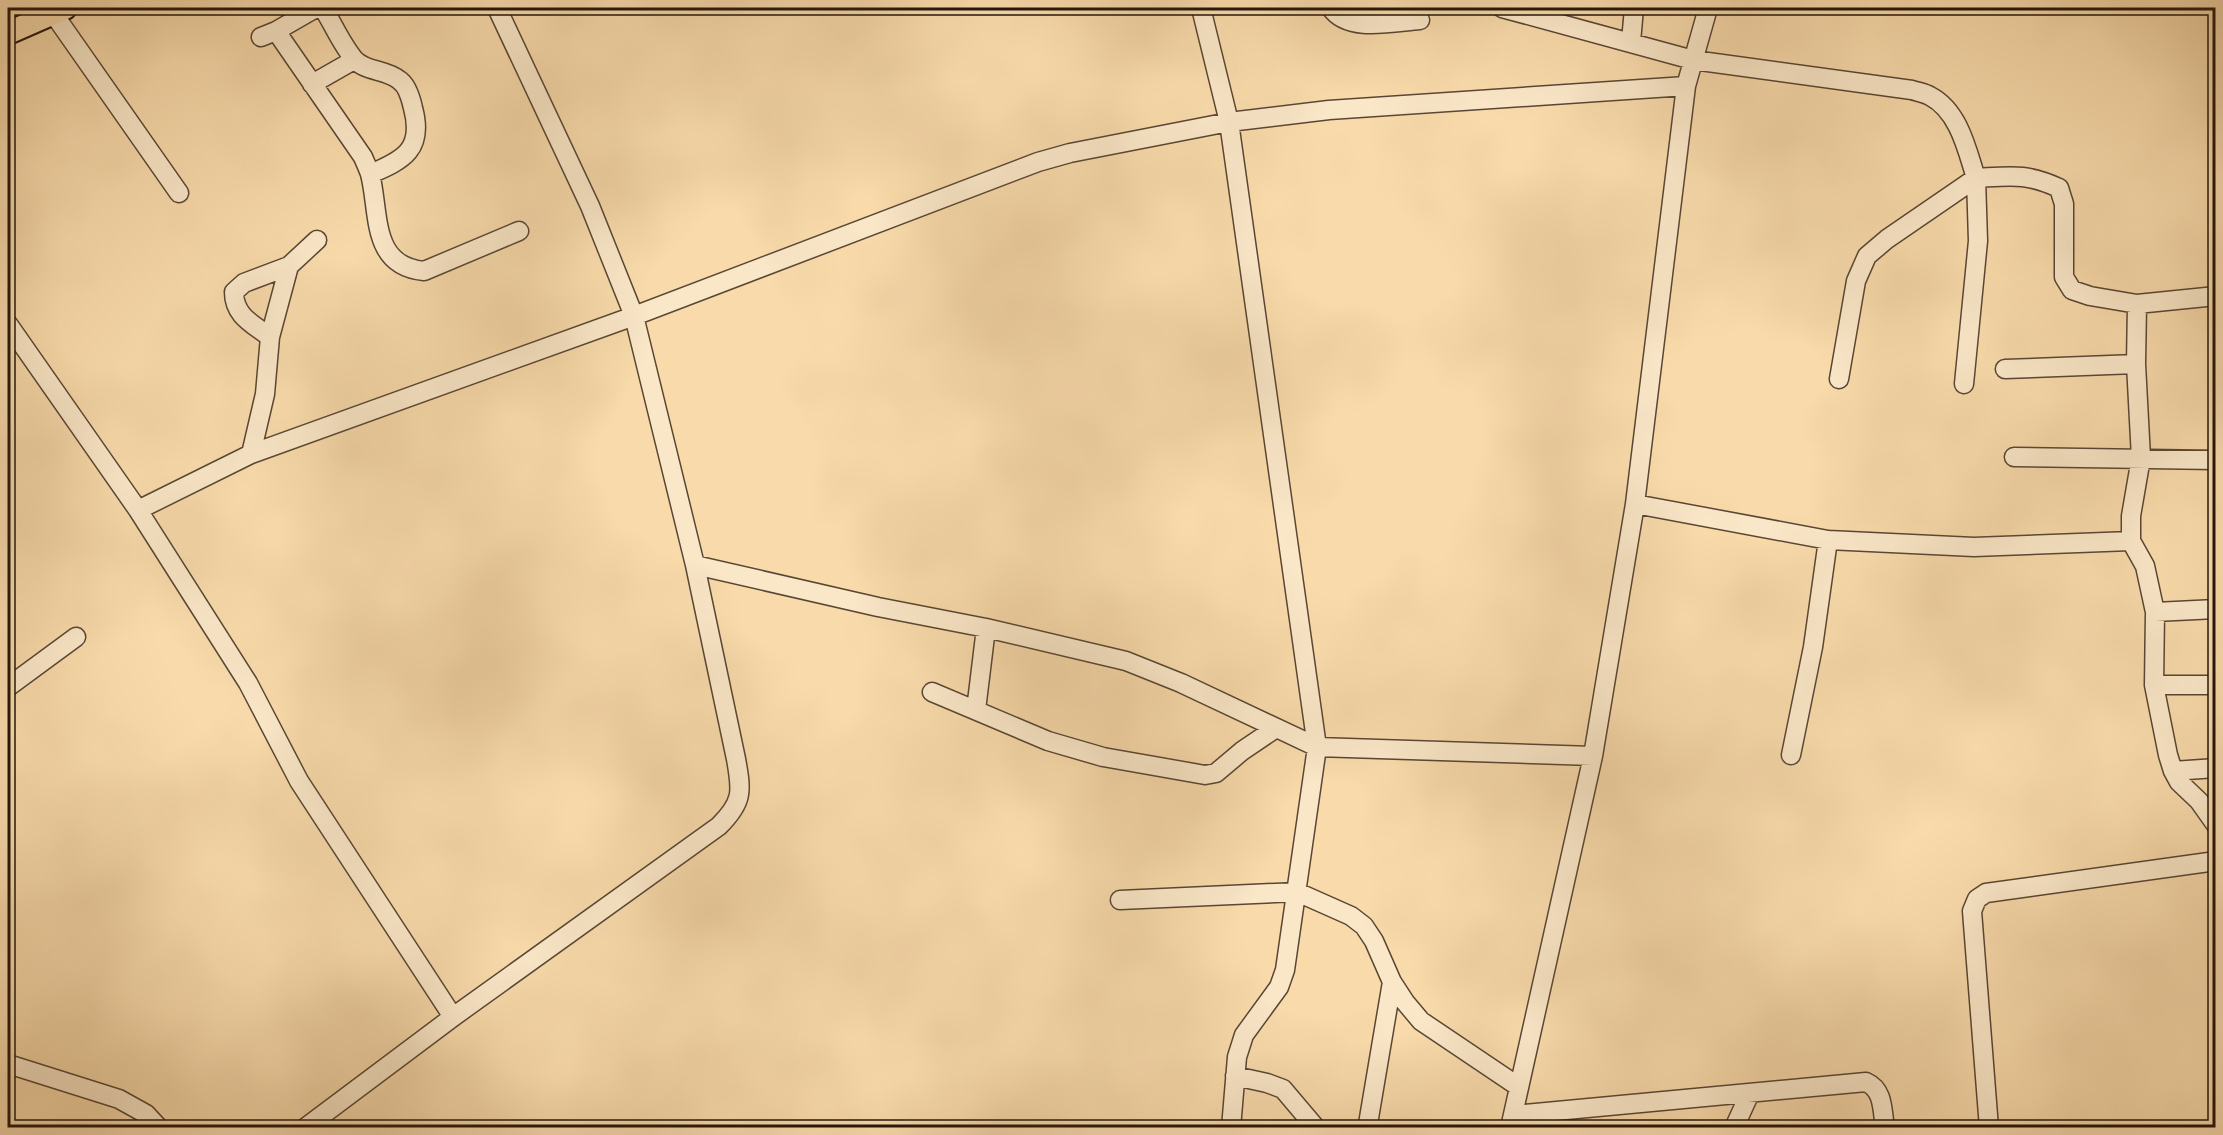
<svg xmlns="http://www.w3.org/2000/svg" width="2223" height="1135" font-family="Cardo,serif">
  <style>
    .lines { fill: none; stroke-linecap: round; stroke-linejoin: round }
    .minor-casing { stroke: #594734; stroke-width: 21 }
    .major-casing { stroke: #24160c; stroke-width: 26 }
    .minor { stroke: #fae7c8; stroke-width: 18 }
    .major { stroke: #f8daab; stroke-width: 22 }
  </style>
  <rect width="100%" height="100%" fill="#f8daab"/>
  <filter id="stains"><feTurbulence type="fractalNoise" baseFrequency=".00333" numOctaves="4"/><feColorMatrix values="0 0 0 0 .2 0 0 0 0 .09 0 0 0 0 .02 0 0 0 .5 -.17"/></filter>
  <radialGradient id="worn" r=".72"><stop offset=".6" stop-color="#630" stop-opacity="0"/><stop offset="1" stop-color="#630" stop-opacity=".3"/></radialGradient>
  <g class="lines">
    <defs>
      <path id="minor" d="M323 8C333 24 342 45 354 59 365 72 386 69 399 80 407 85 411 99 413 108 424 149 404 160 370 174
        M1201 8 1229 122 1317 747 1593 756
        M1331 8C1348 33 1393 22 1420 20
        M1502 8 1693 60 1912 90C1918 92 1925 93 1930 96 1959 111 1967 150 1976 178L1887 239 1867 256 1856 281 1839 379
        M53 13 179 193
        M276 31 363 157C365 162 368 168 370 174 380 212 370 266 424 271L519 231
        M261 37 276 31 316 8
        M1631 42 1634 8
        M312 84 354 60
        M2137 304 2216 296
        M8 324 138 510 248 683 299 781 453 1017
        M270 337C253 324 234 316 234 292L244 283 289 266 317 240
        M2005 369 2136 364
        M251 454 265 394 270 337 289 266
        M2014 457 2216 460
        M1635 504 1828 540 1974 547 2131 541V516L2141 458 2136 364 2137 304 2090 296 2072 290 2064 277V204L2059 188C2026 173 2012 176 1976 178L1978 241 1964 384
        M138 510 251 454 634 316 1038 162 1070 153 1229 122 1329 110 1686 86
        M2131 541 2145 566 2155 612 2154 685 2168 755 2173 771 2179 782 2199 801 2216 825
        M695 565 878 607 986 628 1126 661 1181 683 1317 747 1285 970 1279 987 1244 1035 1237 1057 1231 1128
        M2155 612 2216 609
        M2154 685H2216
        M8 687 76 637
        M932 692 1048 741 1103 757 1205 775 1216 773 1242 751 1276 728
        M976 710 986 628
        M1791 755 1813 647 1828 540
        M2173 771 2216 768
        M1120 900 1297 892 1351 916 1364 926 1374 941 1392 982 1405 1002 1421 1021 1519 1087
        M8 1064 119 1099 146 1114 159 1128
        M1235 1076 1267 1083 1283 1089 1316 1128
        M1513 1115 1866 1082C1884 1090 1882 1110 1885 1128
        M305 1128 453 1017 719 826C743 802 742 792 736 759L695 565 634 316 590 206 497 8
        M1365 1128 1368 1124 1392 982
        M1510 1128 1593 756 1635 504 1686 86 1708 8
        M1734 1128 1750 1093
        M1989 1128 1972 911 1977 899 1986 893 2216 861"/>
      <path id="major" d="M8 33 65 8"/>
    </defs>
    <use href="#minor" class="minor-casing"/>
    <use href="#major" class="major-casing"/>
    <use href="#minor" class="minor"/>
    <use href="#major" class="major"/>
  </g>
  <rect width="2223" height="1135" fill="none" stroke="#f8daab" stroke-width="30"/>
  <rect x="9" y="9" width="2205" height="1117" fill="none" stroke="#24160c" stroke-width="3"/>
  <rect x="15" y="15" width="2193" height="1105" fill="none" stroke="#24160c" stroke-width="1.5"/>
  <rect width="100%" height="100%" filter="url(#stains)"/>
  <rect width="100%" height="100%" fill="url(#worn)"/>
</svg>
